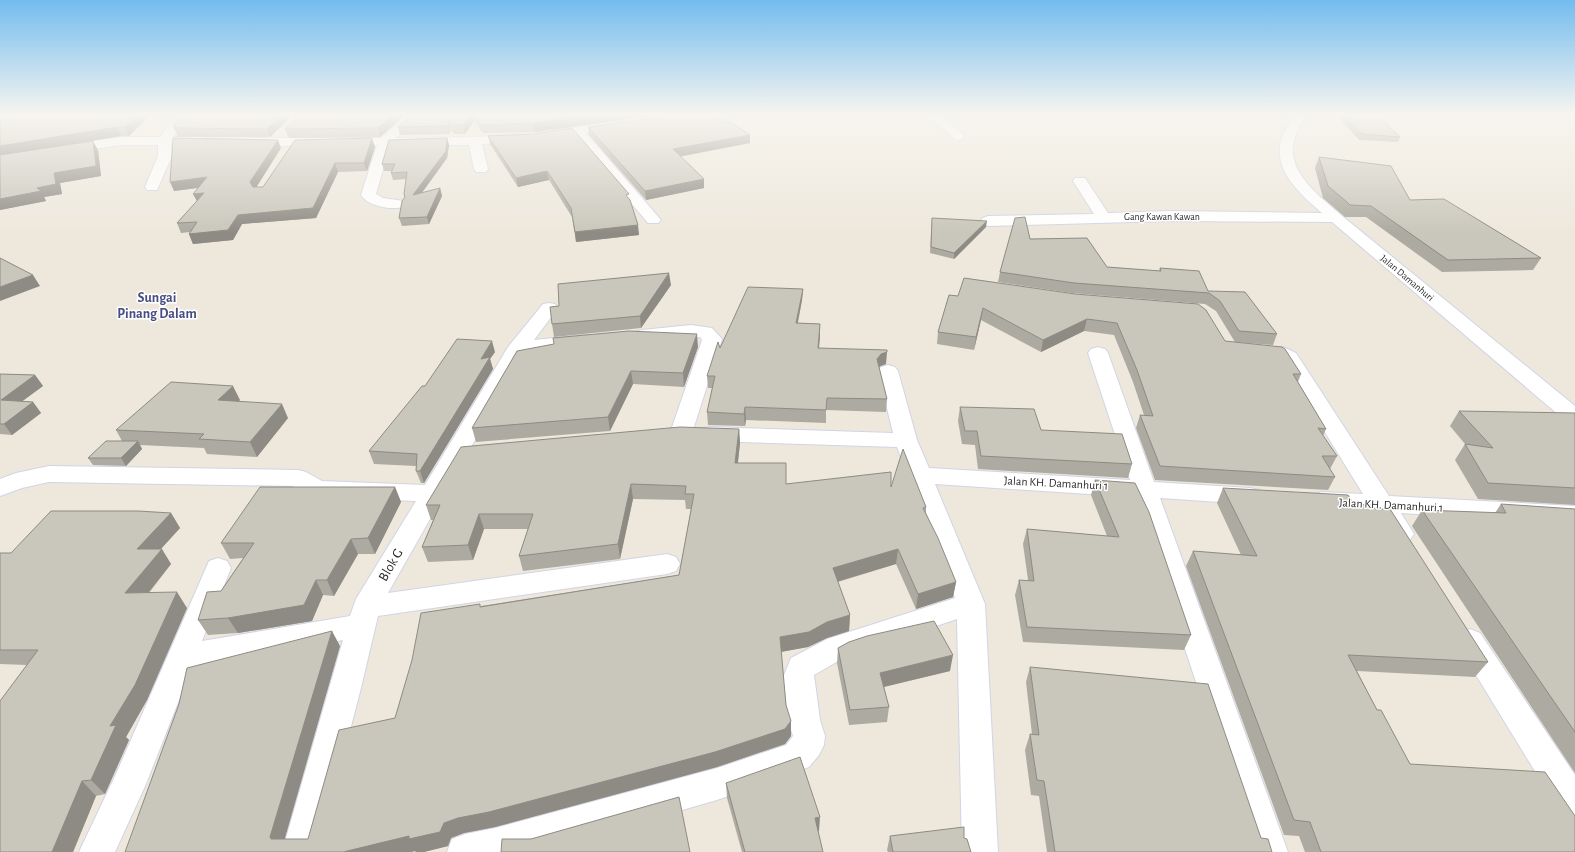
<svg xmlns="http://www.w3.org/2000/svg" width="1575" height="852" font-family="'Alegreya Sans',sans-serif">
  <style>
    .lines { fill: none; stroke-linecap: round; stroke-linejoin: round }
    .minor-casing { stroke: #d1d4e5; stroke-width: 2 }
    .minor { fill: #fff; fill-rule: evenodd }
    .wall { fill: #adaaa1 }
    .shaded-wall { fill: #8d8b83 }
    .building { fill: #c9c6bb; stroke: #8d8b83 }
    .labels { text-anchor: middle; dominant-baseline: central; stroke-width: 3; stroke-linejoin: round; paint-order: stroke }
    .far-street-label { font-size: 10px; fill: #2b2b2b; stroke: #fff }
    .street-label { font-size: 12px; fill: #2b2b2b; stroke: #fff }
    .quarter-label { font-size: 14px; font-weight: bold; fill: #474d81; stroke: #fff }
    .near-street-label { font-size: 14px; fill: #2b2b2b; stroke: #fff }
  </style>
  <rect width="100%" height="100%" fill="#eee8dc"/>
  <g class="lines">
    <defs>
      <path id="minor" d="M0 115H40L34 119 0 122Z
        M176 115H188L173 137H204L210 141 204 145H171L172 156 157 190H147L145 187 158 156V145H121L65 153 59 149 65 145 121 137H160Z
        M407 115H421L396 138 475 137 535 133 619 121 623 122 625 125 623 128 586 133 661 220 658 223H648L574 135 535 141 482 144 488 169 486 172H476L474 169 469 145H390L376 194 383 198 404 201 406 204 404 207C391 210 369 207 361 195L377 145 250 146 244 142 250 138H381Z
        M928 115H941L965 136 959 140 955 139Z
        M1294 115H1306C1302 123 1296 131 1294 140 1286 173 1320 196 1341 215L1575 406V424L1567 422 1332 222 1169 221 988 226 983 224 980 221 983 218 988 216 1094 214 1073 181 1075 178H1085L1108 213 1169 211 1322 213C1301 195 1273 171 1281 140 1284 131 1290 123 1294 115Z
        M549 303 555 304 558 308 534 340 584 335 591 337 594 341 591 345 584 347 525 352 388 593 667 554 676 557 680 564 676 571 667 574 378 616 360 692 318 852H282L343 640 192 667 146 784 115 852H79L116 774 209 561 218 558 227 561 231 568 202 641 350 616 356 599 416 501 317 497 308 495 293 486 49 482 22 488 0 496V479L16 473 49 466 298 470 306 472 322 481 425 485 508 347 543 304Z
        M691 325 712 328 722 339 692 433 689 438 681 440 673 438 670 433 702 340 700 337 642 342 635 340 632 336 635 332 642 330Z
        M1098 347 1105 349 1108 353 1154 482 1250 488 1259 490 1262 496 1259 502 1250 504 1160 498 1288 852H1252L1135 497 935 484 985 604 998 852H962L957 619 847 656 814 675 820 720 825 736 824 745 819 755 809 767 717 800 536 852H447L452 839 465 834 495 828 717 768 786 745 793 736 788 720 784 686V675L791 658 827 639 955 598 897 447 709 441 701 439 698 434 701 429 709 427 893 433 878 371 881 367 888 365 895 367 898 371 917 440 929 468 1130 480 1088 353 1091 349Z
        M1283 347 1296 353 1389 496 1575 506V524L1401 513 1414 534 1410 540 1401 543 1392 540 1374 512 1322 508 1313 506 1310 500 1313 494 1322 492 1363 494 1281 361 1273 353 1276 349Z
        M1470 629 1480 633 1575 775V822L1563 817 1460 649 1455 641 1460 633Z"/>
    </defs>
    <use href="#minor" class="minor-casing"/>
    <use href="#minor" class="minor"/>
  </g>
  <path class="wall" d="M7 115H149L148 117 129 136H121L22 152 98 150 101 176 60 183 62 194 44 197 46 201 0 210Z
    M293 115 270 137H178L174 128Z
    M405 115 380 137 289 138 285 129Z
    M411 115H656L535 132 483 133 474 121 465 134H455L450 130V134L400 135 398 127Z
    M1336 115H1377L1400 137 1398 142 1359 140Z
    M723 122 750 143 680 156 704 179V188L646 200 589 135 588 127Z
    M488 136 629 199 639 235 576 242 572 217 549 180 518 187 490 144Z
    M447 138 449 145 447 158 422 193 440 188 442 196 429 224 402 226 399 218 405 198 404 194 406 179 393 180 391 173 392 171H384L382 164Z
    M375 147 367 171 338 172 316 218 242 224 233 240 193 244 189 234 190 232 181 233 177 223 197 201 193 194 198 188 174 191 281 148 256 187H263Z
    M1319 157 1410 200 1541 258 1533 270 1442 272 1366 217H1345L1323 198 1315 168Z
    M932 218 986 227 954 259 930 253Z
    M1030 239 1107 267 1159 271 1160 268 1208 291 1277 334 1273 345 1235 342 1216 311 1205 304 1072 293 998 282 1000 272Z
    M671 285 641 328 554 337 552 324 559 306Z
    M803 289 802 300 798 323 820 324 819 348 886 364 879 367 887 399 886 412 826 410V423L746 420 745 426 708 425 707 412 712 388H708L707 376 720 348Z
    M949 295 1225 341 1301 374 1298 382 1326 429 1323 436 1337 456 1330 469 1335 477 1328 490 1155 480 1136 428 1140 415H1144L1133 382 1114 335 1084 331 1041 352 981 320 974 350 937 344 938 332Z
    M698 347 684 387 633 384 610 431 476 442 472 428 517 351Z
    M495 352 490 359 493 369 424 483H421L416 471V466L374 464 369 451 425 386Z
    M0 374 35 375 43 386 22 401 33 402 41 413 12 435 0 434Z
    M240 400 239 401 288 418 257 457 207 454 204 448 140 445 142 449 126 466 93 465 88 458 122 441 116 430Z
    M960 407 1041 430 1132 464 1128 478 978 469 975 445 962 444 958 421Z
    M1459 411 1575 413V505L1478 499 1455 460 1465 444 1450 426Z
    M739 429 740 443 738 463 786 484 891 487 926 507V513L956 582 953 597 916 609 896 564 838 582 850 615 849 631 827 638 808 647 781 652 786 705 791 736 785 744 717 767 495 827 464 833 451 838 448 846 424 852H416L415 851 411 852H125L340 646 284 839H308L395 718 481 606 679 575 691 509H686L685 500 633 499 620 559 523 571 519 556 528 529H484L473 560 428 562 422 547 433 520H431L426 505Z
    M1095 480 1191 635 1184 650 1023 642 1015 595 1019 580H1028L1023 544 1027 529 1107 536 1091 495Z
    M395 487 401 502 375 554H358L334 596 323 595 312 621 238 633 208 635 198 620 221 591 243 558 230 559 221 543Z
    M1223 488 1354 504 1488 662 1475 677 1357 671 1377 710 1410 764 1575 852H1305L1299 836 1284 835 1186 566 1193 551 1241 555 1217 503Z
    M1501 504 1575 509V773L1412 526 1422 510 1495 513Z
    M171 513 180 528 161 549 171 564 149 593 187 608 147 700 126 737 129 740 105 794 96 796 73 852H0L27 665 0 664V553H11Z
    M838 648 950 671 884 687 889 707 887 722 849 725 837 663Z
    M1030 667 1261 838 1272 852H1047L1039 796 1031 795 1025 750 1030 734H1032L1026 682Z
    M726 783 819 831H818L823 852H742L727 798Z
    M890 836 964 838 971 852H888L887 850Z"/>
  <path class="shaded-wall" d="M138 115H149L148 117 129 136 125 127Z
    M282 115H293L270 137 267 129Z
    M393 115H405L380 137 378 128Z
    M471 115H473L474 121 465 134 463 125Z
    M594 115H656L535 132 533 123Z
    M448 121 450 130V134L448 126Z
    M117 127 121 136 0 156V146Z
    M750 135V143L673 158V149Z
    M372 138 375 147 367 171 364 163Z
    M447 138 449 145 447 158 415 202 413 195Z
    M278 140 281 148 254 191 250 182Z
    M93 141 98 150 101 176 60 183 62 194 44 197 46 201 0 210V199L37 188Z
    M335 163 338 172 316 218 242 224 233 240 193 244 189 234 238 215Z
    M547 171 549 180 518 187 516 178Z
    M207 177 211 186 174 191 170 182Z
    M704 179V188L646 200 645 191Z
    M440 188 442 196 429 224 427 217Z
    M204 193 198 203 193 194Z
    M987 221 986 227 954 259V253Z
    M638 225 639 235 576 242 575 232Z
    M669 273 671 285 641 328 640 316Z
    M33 275 40 286 0 301V287Z
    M803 289 802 300 795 335 796 323Z
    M983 308 981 320 974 350 976 337Z
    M1087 319 1084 331 1041 352 1043 340Z
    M820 324V336L818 360V348Z
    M697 334 698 347 684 387 683 373Z
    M492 341 495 352 490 359 493 369 424 483 420 471 481 359Z
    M887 352 886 364 880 366 877 371V359L881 354Z
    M631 371 633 384 610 431 608 417Z
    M35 375 43 386 9 411 1 400Z
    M233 386 240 400 225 415 218 400Z
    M33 402 41 413 12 435 4 424Z
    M282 404 288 418 257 457 250 442Z
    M745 407 746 420 745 426 744 414Z
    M739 429 740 443 736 478 735 463Z
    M138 441 142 449 126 466 121 458Z
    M631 484 633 499 620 559 618 544Z
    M395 487 401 502 375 554 368 538Z
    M171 513 180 528 147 564 137 549Z
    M479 514 484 529 473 560 468 545Z
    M351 539 358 554 334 596 327 580Z
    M162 549 171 564 136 608 125 593Z
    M898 549 896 564 832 583 833 568Z
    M316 580 323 595 312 621 238 633 228 618Z
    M956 582 953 597 916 609 918 594Z
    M177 592 187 608 147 700 126 737 129 740 105 794 91 780 110 726Z
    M850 615 849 631 827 638 808 647 780 652V637Z
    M332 631 340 646 281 852 270 837Z
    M953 655 950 671 879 688 880 673Z
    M791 721V736L785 744 717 767 495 827 464 833 451 838 448 846 424 852H416L415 851 411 852H343L444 823 458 818Z
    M82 781 96 796 73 852H52Z
    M820 817 819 831 815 833V818Z"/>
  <path class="building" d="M7 115H138L125 127H117L0 146V121Z
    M181 115H282L267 129 174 128V124Z
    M299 115H393L378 128 285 129Z
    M411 115H471L463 125H453L448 121V126L398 127Z
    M474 115H594L533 123 481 125Z
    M673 115H716L723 122H730L750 135 673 149 704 179 645 191 588 127Z
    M1343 115H1377L1400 137 1362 134Z
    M572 128 629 194 626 195 630 200 638 225 575 232 571 208 547 171 516 178 488 136 534 134Z
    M173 138 278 140 250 182 253 187H263L295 140 372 138 364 163H335L313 208 238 215 228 230 189 234 197 222 177 223 204 193 193 194 207 177 170 182Z
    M447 138 446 151 413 195 440 188 427 217 399 218 402 201 405 197 404 194 407 172 391 173 395 164H382L389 140Z
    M93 141 96 166 54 173 56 184 37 188 41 191 0 199V155Z
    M1319 157 1391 166 1410 200 1444 199 1541 258 1448 260 1371 206 1350 205 1347 202 1328 186Z
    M1025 217 1030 239 1087 238 1107 267 1161 271 1160 268 1199 271 1208 291 1245 292 1277 334 1239 331 1220 301 1209 293 1074 283 1000 272 1015 218Z
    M932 218 987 221 954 253 931 247Z
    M0 258 33 275 0 287Z
    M669 273 640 316 552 324 550 307 559 306 558 284Z
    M964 278 1075 294 1198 304 1206 310 1225 341 1282 347 1285 349 1301 374H1293L1326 429 1318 428 1337 456H1322L1335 477 1160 466 1140 415 1153 416 1137 370 1117 323 1087 319 1043 340 983 308 976 337 938 332 949 295 958 296Z
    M748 287 803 289 796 323 820 324 818 348 887 350V352L881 354 877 359 887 399 827 398 826 410 745 407 744 414 707 412 715 376H707L718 342 720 348Z
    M629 331 697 334 683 373 631 371 608 417 472 428 517 351 554 344 553 338Z
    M457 339 492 341 481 359 490 357 420 471H416L417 454 369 451 422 386H425Z
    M0 374 35 375 1 400 33 402 4 424H0Z
    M171 382 233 386 218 400 282 404 250 442 199 439 204 434 116 430Z
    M960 407 1034 409 1041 430 1122 434 1132 464 981 456 977 431H965Z
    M1459 411 1575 413V488L1488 483 1465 444 1493 448Z
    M680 427 739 429 735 463H786V484L891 472V487L903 449 926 507 923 508 938 538 956 582 918 594 898 549 833 568 850 615 827 622 809 632 780 637 786 705 791 721 785 729 715 752 489 812 458 818 444 823 440 832 409 839V836L343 852H125L179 704 187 668 332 631 270 837 271 839H308L339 730 395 718 412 660 421 613 480 604V607L679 575 694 494H685L686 486 631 484 618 544 519 556 533 514H479L468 545 422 547 440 505H426L461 447Z
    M106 441H138L121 458H88Z
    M1095 480 1135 483 1149 512 1191 635 1027 627 1019 580 1034 581 1027 529 1119 537Z
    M260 487H395L368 538 351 539 327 580H316L304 605 228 618 198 620 207 592 221 591 254 543H221Z
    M1223 488 1348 495 1354 504 1372 505 1375 509H1390L1488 662 1348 655 1377 710H1381L1410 764 1545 772 1575 816V852H1321L1310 822 1294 820 1193 551 1257 556Z
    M1501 504 1575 509V732L1422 510 1506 513Z
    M51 511H138L171 513 137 549H162L125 593 177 592 135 685 110 726 116 725 91 780 82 781 52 852H0V701L38 650H0V553H11Z
    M934 621 953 655 880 673 889 707 850 710 838 648 849 642 867 636Z
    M1030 667 1208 684 1261 838 1268 839 1272 852H1055L1044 781 1037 780 1030 734 1039 735Z
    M800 757 820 817 815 818 823 852H745L726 783Z
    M679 797 690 852H501L502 839H531Z
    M964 827V838L967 839 971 852H893L890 836Z"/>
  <linearGradient id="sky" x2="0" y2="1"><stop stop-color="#73bcef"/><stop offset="0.49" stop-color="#f7f5ef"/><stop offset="1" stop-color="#f7f5ef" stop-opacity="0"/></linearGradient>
  <rect width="1575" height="234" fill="url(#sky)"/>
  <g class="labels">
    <g class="far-street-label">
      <text x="1162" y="217">Gang Kawan Kawan</text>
      <text transform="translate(1407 278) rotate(40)">Jalan Damanhuri</text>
    </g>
    <g class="street-label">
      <text transform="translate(1056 483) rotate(3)">Jalan KH. Damanhuri 1</text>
      <text transform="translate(1391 505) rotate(3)">Jalan KH. Damanhuri 1</text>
    </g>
    <g class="quarter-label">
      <text x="157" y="298">Sungai<tspan x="157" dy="16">Pinang Dalam</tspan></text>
    </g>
    <g class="near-street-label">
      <text transform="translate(391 565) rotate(-60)">Blok G</text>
    </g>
  </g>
</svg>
